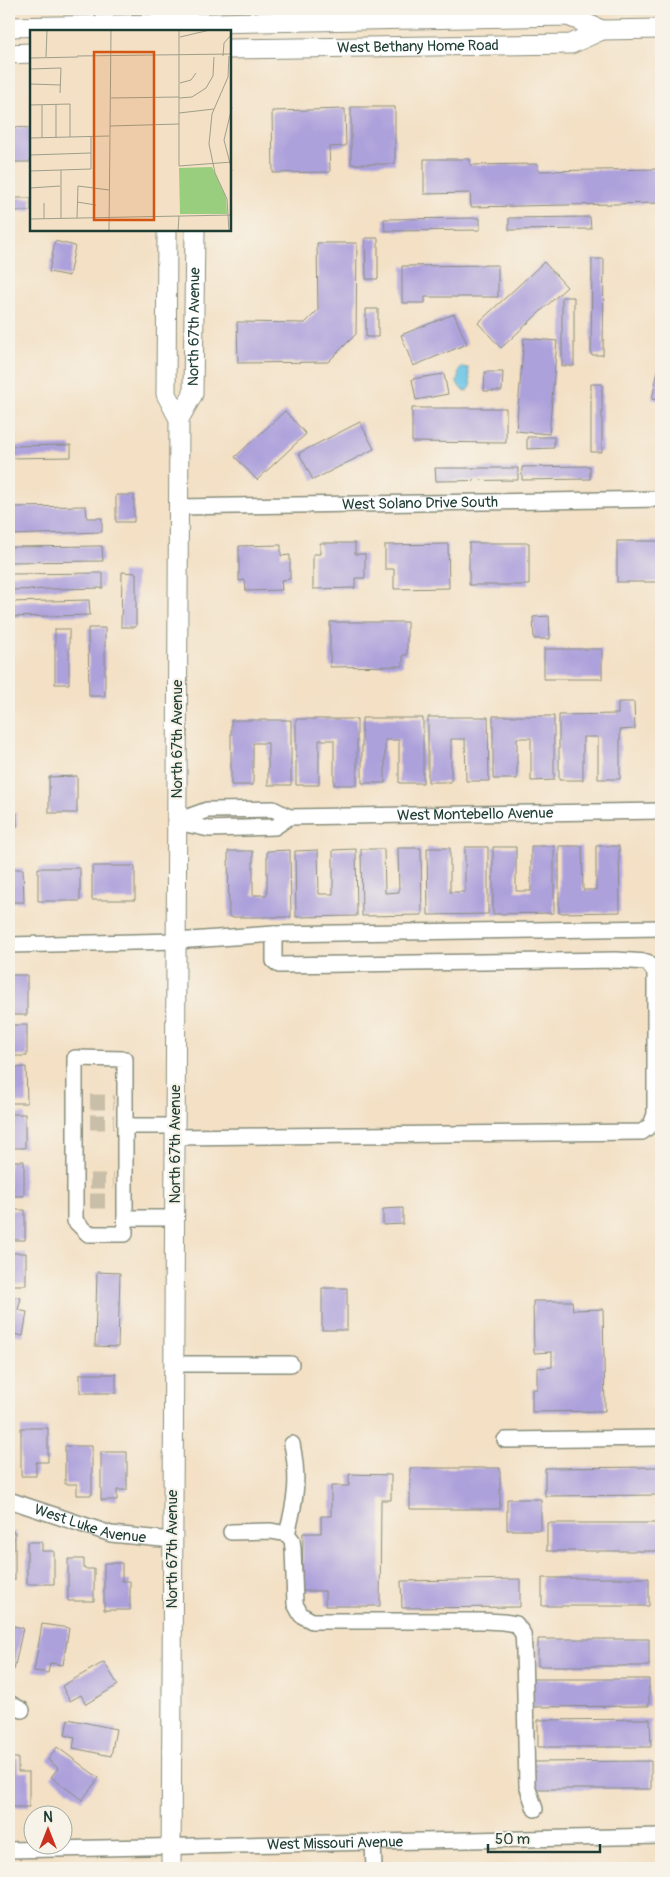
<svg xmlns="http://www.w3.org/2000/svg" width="670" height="1877" font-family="Pangolin,sans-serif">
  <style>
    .water { fill: #69c5e7; stroke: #44818e }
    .building { fill: #ada1db }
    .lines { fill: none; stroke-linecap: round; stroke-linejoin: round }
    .minor-tunnel { stroke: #c9bfa8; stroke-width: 15; stroke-dasharray: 15 8; stroke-linecap: butt }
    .minor-casing { stroke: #898e7c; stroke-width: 18 }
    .major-casing { stroke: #898e7c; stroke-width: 21 }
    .minor { stroke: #fff; stroke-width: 15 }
    .major { stroke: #fff; stroke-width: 19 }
    .labels { text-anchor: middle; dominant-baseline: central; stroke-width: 4.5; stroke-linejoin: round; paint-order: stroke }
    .street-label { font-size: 15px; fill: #1f3d34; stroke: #f7f3e8 }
    .inset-road { fill: none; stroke: #9e9f8b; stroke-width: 1 }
    .view { fill: #d45610; fill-opacity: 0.15; stroke: #d45610; stroke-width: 2.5 }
    .inset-edge { fill: none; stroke: #1f3d34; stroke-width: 2.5 }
  </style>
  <rect width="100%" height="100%" fill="#f7f3e8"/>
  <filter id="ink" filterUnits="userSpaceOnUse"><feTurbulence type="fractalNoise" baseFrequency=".02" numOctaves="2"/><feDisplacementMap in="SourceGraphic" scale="10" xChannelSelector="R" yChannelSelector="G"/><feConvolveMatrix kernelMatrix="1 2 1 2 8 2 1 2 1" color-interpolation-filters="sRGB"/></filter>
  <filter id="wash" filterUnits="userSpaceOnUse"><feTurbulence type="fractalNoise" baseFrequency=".0096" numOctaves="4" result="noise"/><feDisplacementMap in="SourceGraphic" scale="20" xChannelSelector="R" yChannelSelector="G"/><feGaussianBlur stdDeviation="1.12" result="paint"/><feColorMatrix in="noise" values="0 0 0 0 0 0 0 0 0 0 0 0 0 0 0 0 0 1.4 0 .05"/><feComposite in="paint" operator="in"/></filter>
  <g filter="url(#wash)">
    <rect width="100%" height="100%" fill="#f3e0c5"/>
    <path class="water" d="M462 367 468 368 471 387 467 391 462 390 457 383 459 371Z"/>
    <g id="blocks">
      <path class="building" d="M351 107H395V164H351Z
        M345 109 346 146 329 147 330 172 273 173 272 111Z
        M12 127 31 128V162H12Z
        M424 159H470V165L538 164V171L661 169V203L471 207 470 193 424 194Z
        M12 198H31V211H12Z
        M590 217 591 229 509 230V218Z
        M480 218V230L385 231 384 219Z
        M365 238H378V279H366Z
        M55 241 75 246 69 276 49 272Z
        M317 243H357L356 334 328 362 238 363 237 322 305 323 318 310Z
        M592 259H604L603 355H591Z
        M544 262 567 287 501 348 478 323Z
        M498 265V297H425V303H402V266Z
        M562 297H574V366H562Z
        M366 309H378V337H366Z
        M454 314 467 344 413 366 401 335Z
        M524 338 557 341 549 434 516 431Z
        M660 361H661V401L652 399Z
        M485 372H503L502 391H484Z
        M444 374 448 394 416 400 412 379Z
        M591 384H602V452H591Z
        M412 408H506V443L412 442Z
        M285 411 306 434 257 480 235 457Z
        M360 422 374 449 313 480 299 453Z
        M527 437H554V448L527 449Z
        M71 445V457L9 458V446Z
        M590 466V479L522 480V467Z
        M435 468H518V480L436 481Z
        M116 495H134V522H116Z
        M86 506 87 518H102V532L9 535V507Z
        M617 541H661V582H617Z
        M320 543H355V554H365V578H355V588L313 589V554H320Z
        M469 543H529V585H469Z
        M448 544 449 588 394 589V569H385V545Z
        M281 545V556L290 555V579L281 580 282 590 246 591 245 580 239 581V546Z
        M102 546 103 561 9 562V547Z
        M122 572 136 573V627H121Z
        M103 573V588L9 590V574Z
        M89 600 90 615 9 617V602Z
        M549 616 550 639H534L533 617Z
        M330 622H407V655H403V666L330 667Z
        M88 628H105V696H89Z
        M55 629H69V684H55Z
        M544 649H602V679H544Z
        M9 666H11L10 723H9Z
        M618 702H634L635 729 620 730V779H598V737H583V780H559V715L618 714Z
        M493 716H554V780L531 781V738H517V779H493Z
        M428 717H488L489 781H466L465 739H451V782H428Z
        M362 718H423V783H399V740H385V783H362Z
        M296 719H357V785H334V740H319V785H296Z
        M231 720H291V785H268V743H253V785H231Z
        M77 776V813H49V777Z
        M16 813 17 827H9V814Z
        M531 846H554V913L493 914V847H516V891H531Z
        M559 846H582L583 890H596V846H619L620 912 559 913Z
        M465 847H488V914L428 915 427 848H450V892H465Z
        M398 848H421L422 915 362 916 361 849H384L385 893 399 892Z
        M356 849 357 916 296 917 295 851 318 850 319 894H333V850Z
        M290 850 291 917H229L228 851H253V895H267V851Z
        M92 866H135V900H92Z
        M38 868H80V901H38Z
        M9 869H23L24 902H9Z
        M9 975H27V1015H9Z
        M9 1025H27V1056H9Z
        M26 1067 27 1103H9V1068Z
        M9 1114H25V1148H9Z
        M9 1161H24V1196H9Z
        M403 1208V1224L383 1225V1209Z
        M9 1210H25V1240H9Z
        M9 1253H26V1285H9Z
        M97 1272 120 1273 118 1347 95 1346Z
        M322 1288H347V1330H322Z
        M9 1296 21 1298 18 1310 27 1312 23 1336 9 1333Z
        M533 1301H572L573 1310 603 1309 605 1411 532 1412V1389H537V1368L552 1367V1352L534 1353Z
        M80 1374H116V1393H80Z
        M21 1428H48V1462H36V1476H21Z
        M65 1446H92V1495H77V1484H65Z
        M101 1452H127V1490H117V1500H101Z
        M661 1467V1495L545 1496V1468Z
        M410 1468H500V1509H410Z
        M349 1474 391 1475V1500H381L380 1606H325V1591H302L303 1533H321V1516H331V1486H349Z
        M507 1499H541V1530H507Z
        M547 1523H661V1551H547Z
        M9 1532H15V1580H9Z
        M27 1542H42V1551H54V1584H27Z
        M68 1559H84V1569H94V1601H68Z
        M104 1563H122V1581H130V1610H104Z
        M542 1578H649V1606H542Z
        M520 1579V1607L402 1608 401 1581Z
        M42 1624 69 1628 63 1665 50 1663 48 1673 34 1671Z
        M9 1625 23 1628 14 1670 9 1669Z
        M659 1638H661V1664H659Z
        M538 1639H649V1666H538Z
        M104 1662 118 1685 86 1704 81 1695 70 1701 62 1686Z
        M532 1679H649V1706L532 1707Z
        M68 1719 116 1729 111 1756 73 1748 75 1737 65 1735Z
        M650 1719 651 1747H538V1720Z
        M57 1747 99 1778 82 1800 51 1777 58 1768 48 1760Z
        M9 1758H18V1772H29V1807H9Z
        M651 1761V1789H534V1762Z"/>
    </g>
  </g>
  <g filter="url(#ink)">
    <use href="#blocks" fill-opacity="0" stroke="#898e7c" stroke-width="1"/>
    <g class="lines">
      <path class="minor-tunnel" d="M90 1102H114
        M90 1122H114
        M90 1181H114
        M90 1201H113"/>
      <defs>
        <g id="minor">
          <path id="s1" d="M179 507 661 499"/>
          <path id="s2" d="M177 821 207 810H213L273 809 289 817 661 811"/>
          <path d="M177 822 209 829 275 827 289 817"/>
          <path d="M9 945 176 941 274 934 661 928"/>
          <path d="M125 1126V1234H88L75 1221V1058L125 1059V1126H175"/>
          <path d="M175 1137 642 1132 651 1125 655 1114V972L647 962 616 960 279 965 274 961V934"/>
          <path d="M125 1218H174"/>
          <path d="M174 1364H291"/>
          <path d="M505 1440 661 1438"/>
          <path id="s3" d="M9 1500 111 1534 172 1540"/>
          <path d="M231 1532 271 1531 287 1534 292 1540 293 1548 295 1604 301 1615 312 1621H485L503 1622 516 1624 523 1634 524 1649 527 1785 535 1809"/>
          <path d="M287 1534C296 1499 299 1479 292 1444"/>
          <path d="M9 1703 22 1710"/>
          <path d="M373 1842 374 1868"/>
          <path id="s4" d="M9 1850 661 1836"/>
        </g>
        <g id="major">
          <path d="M9 27 568 16 602 30"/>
          <path id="s5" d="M230 49 571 44 602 30 661 29"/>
          <path d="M9 54 31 53"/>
          <path d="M167 230 166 394 179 419 171 1868"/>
          <path id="s6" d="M179 419 193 394 195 230"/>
        </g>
      </defs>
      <use href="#minor" class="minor-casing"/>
      <use href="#major" class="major-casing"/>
      <use href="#minor" class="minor"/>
      <use href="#major" class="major"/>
    </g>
  </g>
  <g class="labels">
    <g class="street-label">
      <text stroke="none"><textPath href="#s5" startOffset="188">West Bethany Home Road</textPath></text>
      <text stroke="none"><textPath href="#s6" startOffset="96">North 67th Avenue</textPath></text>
      <text stroke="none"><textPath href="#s1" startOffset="241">West Solano Drive South</textPath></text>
      <text transform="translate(177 739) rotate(-90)">North 67th Avenue</text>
      <text stroke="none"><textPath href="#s2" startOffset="302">West Montebello Avenue</textPath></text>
      <text transform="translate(175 1144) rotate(-90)">North 67th Avenue</text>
      <text stroke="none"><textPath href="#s3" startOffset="85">West Luke Avenue</textPath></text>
      <text transform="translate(172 1549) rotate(-90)">North 67th Avenue</text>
      <text stroke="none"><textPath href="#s4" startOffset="326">West Missouri Avenue</textPath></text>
    </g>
  </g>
  <g transform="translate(30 30)">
    <rect width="201" height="201" fill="#f3e0c5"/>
    <path d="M182 137 196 167 197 184H150L149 138Z" fill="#99ce7f"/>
    <path class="inset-road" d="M149 0V136L202 132M150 7 180 0M47 26 202 24M193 26 194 13 202 4M16 27 17 0M0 28 48 27M0 39 31 38 30 63M150 53 161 50 166 43M0 54 31 55M81 68 149 67M149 68 162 67 176 58 183 46 184 27M26 74V108M0 75 40 74V107M202 77 194 110 202 141M149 83 184 79M80 96 149 94M0 108 79 106M12 108V75M0 125 61 123M0 141 61 139V107M0 158 30 156M47 172 66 175M14 173V189M31 188V140M47 188 48 156 79 160M0 189 202 185M79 201 81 0M148 201 149 186M199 201 197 169 185 143 179 114 182 84 198 47 199 26"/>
    <path class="view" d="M64 22H124V190H64Z"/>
    <rect width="201" height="201" class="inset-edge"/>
  </g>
  <rect width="670" height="1877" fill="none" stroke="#f7f3e8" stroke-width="30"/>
  <g transform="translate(48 1830)"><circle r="24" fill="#f7f3e8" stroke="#a1aaa0"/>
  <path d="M0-4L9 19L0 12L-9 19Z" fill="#c8321e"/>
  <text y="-8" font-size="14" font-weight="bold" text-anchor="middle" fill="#1f3d34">N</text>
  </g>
  <path d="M488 1844v8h112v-8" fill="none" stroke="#1f3d34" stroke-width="2.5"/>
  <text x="495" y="1844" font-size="15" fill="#1f3d34" stroke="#f7f3e8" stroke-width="4" paint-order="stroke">50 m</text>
</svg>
